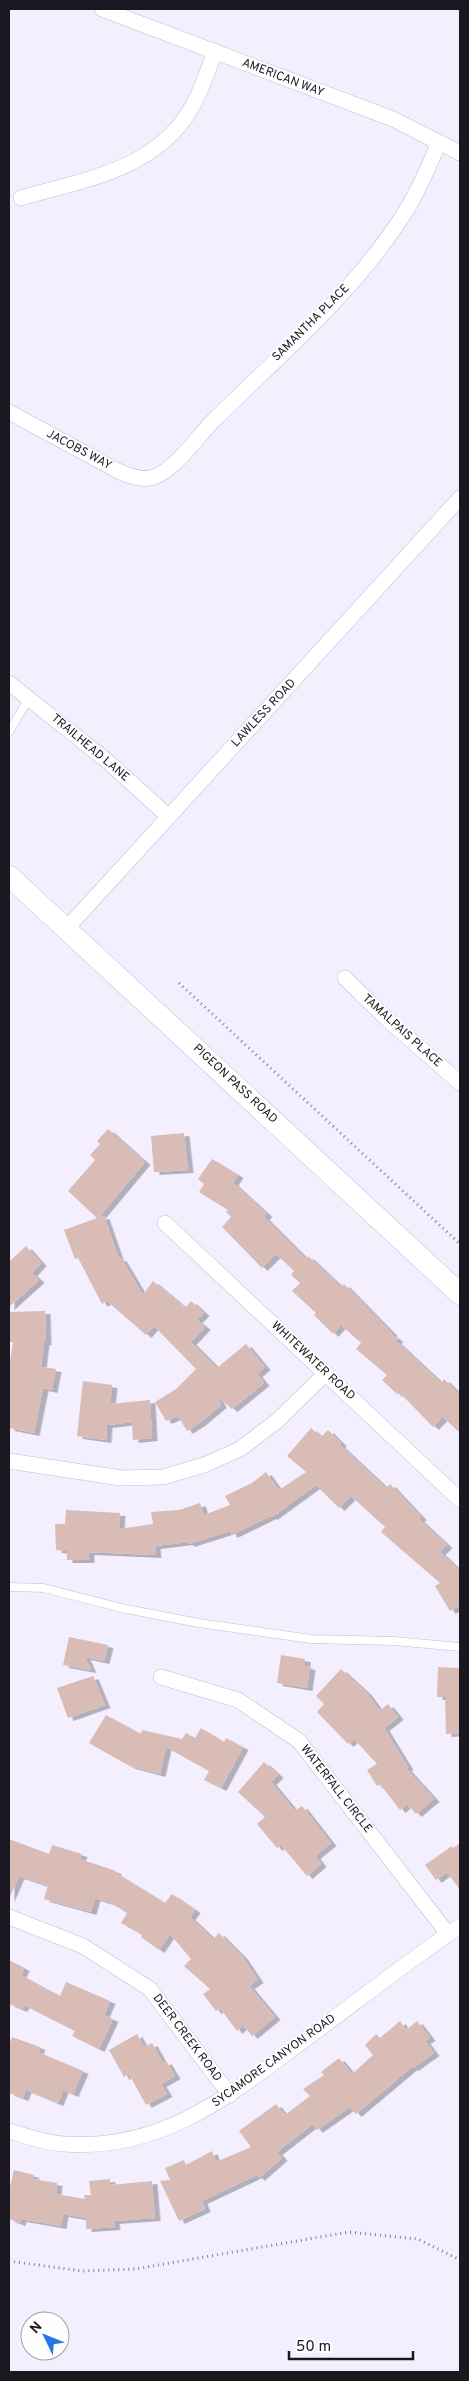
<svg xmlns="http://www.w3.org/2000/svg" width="469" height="2381" font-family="Overpass,sans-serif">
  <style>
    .building { fill: #d9bcb6; filter: url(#shadow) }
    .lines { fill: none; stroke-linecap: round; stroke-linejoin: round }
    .lane-casing { stroke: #c3bcd4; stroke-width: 9 }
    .street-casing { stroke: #c3bcd4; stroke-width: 16 }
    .secondary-casing { stroke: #c3bcd4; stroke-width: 22 }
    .path { stroke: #83808c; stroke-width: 3; stroke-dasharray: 1 4; stroke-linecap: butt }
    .lane { stroke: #fff; stroke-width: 8 }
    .street { stroke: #fff; stroke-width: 15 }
    .secondary { stroke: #fff; stroke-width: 21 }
    .labels { text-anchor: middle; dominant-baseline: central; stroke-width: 4; stroke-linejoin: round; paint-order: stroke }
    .street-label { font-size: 12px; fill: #1a1720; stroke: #fefefe }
  </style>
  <defs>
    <filter id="shadow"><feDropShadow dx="5.5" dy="3" stdDeviation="0" flood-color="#0004"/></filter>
  </defs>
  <rect width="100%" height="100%" fill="#f3effe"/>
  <path class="building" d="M108 1129 145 1162 99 1217 104 1216 119 1259 121 1258 143 1295 153 1281 185 1308 191 1301 204 1313 197 1320 205 1327 191 1342 217 1368 246 1344 265 1367 257 1374 264 1383 232 1409 217 1396 221 1405 201 1422 187 1431 178 1416 166 1421 155 1402 176 1389 196 1369 154 1326 146 1335 107 1301 102 1304 78 1258 75 1259 64 1230 97 1218 68 1191 95 1160 90 1155 100 1144 97 1141Z
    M184 1133 188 1170 154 1172 151 1136Z
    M212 1159 238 1175 233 1183 267 1214 264 1217 306 1259 308 1256 341 1287 344 1284 392 1333 391 1334 398 1339 396 1341 441 1383 444 1379 460 1395V1433L443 1417 433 1427 399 1392 397 1394 382 1380 387 1375 356 1349 361 1343 341 1325 333 1334 314 1315 316 1313 292 1291 300 1283 291 1275 294 1271 276 1254 262 1268 222 1227 231 1217 226 1212 228 1210 199 1192 204 1184 198 1179Z
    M26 1246 41 1263 32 1273 39 1280 9 1307V1262Z
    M45 1311 46 1342H44L41 1367 56 1369 52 1390 43 1388 34 1433 9 1428V1367L13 1342H9V1312Z
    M83 1381 112 1385 110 1404 150 1400 152 1438 133 1440 132 1422 107 1425 106 1440 77 1436Z
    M311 1428 321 1437 328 1430 341 1443 340 1445 386 1488 390 1484 421 1517 419 1519 447 1545 440 1552 460 1571V1605L450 1611 435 1586 440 1583 381 1532 385 1527 351 1496 339 1508 316 1485 272 1517 271 1516 232 1535 230 1531 189 1544 188 1542 155 1546 156 1555 89 1552V1560H67V1551L56 1550 55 1524H65L66 1510 120 1513 119 1529 153 1524 151 1512 179 1510 200 1503 204 1515 230 1505 225 1496 252 1483 266 1472 279 1490 306 1472 287 1456Z
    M69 1637 108 1645 104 1661 85 1657 91 1670 63 1665Z
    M281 1655 305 1659V1666L310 1667 307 1688 277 1683Z
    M438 1667 460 1668V1733L446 1734 445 1697H437Z
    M341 1669 366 1692 380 1711 388 1704 398 1717 384 1728 408 1767 406 1768 434 1799 416 1814 407 1804 400 1810 380 1784 377 1786 367 1770 377 1764 354 1739 348 1744 317 1712 324 1704 316 1696Z
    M93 1676 105 1705 68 1718 57 1688Z
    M106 1715 141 1734 142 1730 182 1739 186 1733 195 1738 201 1728 224 1742 226 1738 243 1747 221 1788 204 1780 209 1771 166 1747 160 1774 130 1766 89 1743Z
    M264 1762 278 1775 271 1782 295 1811 302 1806 331 1843 315 1856 321 1864 307 1876 281 1845 277 1848 257 1824 265 1817 238 1792Z
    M9 1839 49 1854 52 1845 82 1854 80 1859 116 1871V1873L165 1903 172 1894 195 1910 190 1917 213 1939 219 1933 242 1956 258 1980 249 1986 275 2017 252 2036 243 2025 237 2031 220 2008 216 2011 203 1994 210 1989 184 1966 191 1959 170 1934 159 1950 141 1937 142 1935 121 1923 127 1913 111 1903 95 1898 91 1912 44 1899 48 1886 19 1876 9 1899Z
    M460 1843V1890L447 1872 436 1880 425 1865 452 1846 453 1848Z
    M9 1960 24 1968 21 1975 60 1996 66 1982 110 2001 104 2015 113 2019 99 2049 72 2036 75 2031 24 2005 22 2009 9 2004Z
    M400 2021 406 2030 417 2021 430 2038 425 2041 434 2053 413 2068 412 2067 356 2114 350 2107 317 2130 313 2124 277 2152 282 2158 259 2178 257 2175 202 2201 205 2209 179 2221 160 2181 170 2180 165 2168 184 2160 186 2165 212 2151 216 2162 251 2147 239 2131 276 2104 285 2115 310 2096 303 2089 324 2075 321 2072 339 2058 352 2074 373 2055 365 2045 376 2034 380 2038Z
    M137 2034 144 2047 152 2043 163 2063 166 2061 175 2076 161 2084 167 2094 146 2105 129 2074 124 2077 109 2050Z
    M12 2037 40 2047 38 2052 83 2071 73 2094 63 2090 58 2103 26 2090 23 2098 9 2093V2045Z
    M14 2170 34 2175 33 2179 57 2183 56 2194 85 2199 84 2195H91L89 2181 110 2179V2185L152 2181 155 2218 114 2221 115 2227 86 2229V2218L63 2214 61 2226 21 2219 20 2223 9 2219V2191Z"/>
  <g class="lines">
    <defs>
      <path id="lane" d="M9 732 29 698
        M9 1587 44 1588 126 1609 199 1623 311 1639 394 1641 460 1647"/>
      <path id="street" d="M102 9 393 119 460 153
        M21 198C79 181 148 171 185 118 199 98 207 73 215 51
        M9 412 120 472C130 476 143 481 154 477 176 469 197 437 214 420 278 357 350 296 400 220 416 197 428 169 439 142
        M9 683 106 760 169 817
        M67 928 460 498
        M345 978 387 1019 460 1083
        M165 1223 460 1500
        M9 1461 121 1478 163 1477 204 1465 240 1449 277 1421 326 1373
        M161 1677 238 1700 299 1741 448 1934
        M9 1917 83 1946 150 1989 230 2095
        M9 2131C26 2136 45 2143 64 2144 158 2151 224 2100 295 2047 350 2007 404 1964 460 1926"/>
      <path id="secondary" d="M9 876 460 1294"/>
    </defs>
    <use href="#lane" class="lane-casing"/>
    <use href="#street" class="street-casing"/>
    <use href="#secondary" class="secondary-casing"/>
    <path class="path" d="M179 983 460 1244
      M9 2261 82 2271 135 2269 349 2232 418 2239 460 2260"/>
    <use href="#lane" class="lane"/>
    <use href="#street" class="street"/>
    <use href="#secondary" class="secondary"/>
  </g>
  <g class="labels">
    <g class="street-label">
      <text transform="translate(283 78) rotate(21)">AMERICAN WAY</text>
      <text transform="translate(311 323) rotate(-45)">SAMANTHA PLACE</text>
      <text transform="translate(79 450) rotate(28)">JACOBS WAY</text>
      <text transform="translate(264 713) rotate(-47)">LAWLESS ROAD</text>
      <text transform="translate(90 748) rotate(40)">TRAILHEAD LANE</text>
      <text transform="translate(402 1031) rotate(42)">TAMALPAIS PLACE</text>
      <text transform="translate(235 1084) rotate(43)">PIGEON PASS ROAD</text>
      <text transform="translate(313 1361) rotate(43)">WHITEWATER ROAD</text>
      <text transform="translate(336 1789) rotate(52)">WATERFALL CIRCLE</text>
      <text transform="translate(187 2038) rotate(53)">DEER CREEK ROAD</text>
      <text transform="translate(274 2061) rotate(-36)">SYCAMORE CANYON ROAD</text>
    </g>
  </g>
  <rect width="469" height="2381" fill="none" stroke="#1a1720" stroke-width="20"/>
  <g transform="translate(45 2336) rotate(313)"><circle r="24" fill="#fefefe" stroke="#a3a2a5"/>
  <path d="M0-4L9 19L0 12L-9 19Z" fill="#2976e2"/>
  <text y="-8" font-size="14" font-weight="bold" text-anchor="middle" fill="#1a1720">N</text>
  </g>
  <path d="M289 2351v8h124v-8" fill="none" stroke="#1a1720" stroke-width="2.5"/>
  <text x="296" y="2351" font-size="15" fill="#1a1720" stroke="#fefefe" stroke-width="4" paint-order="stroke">50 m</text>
</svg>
